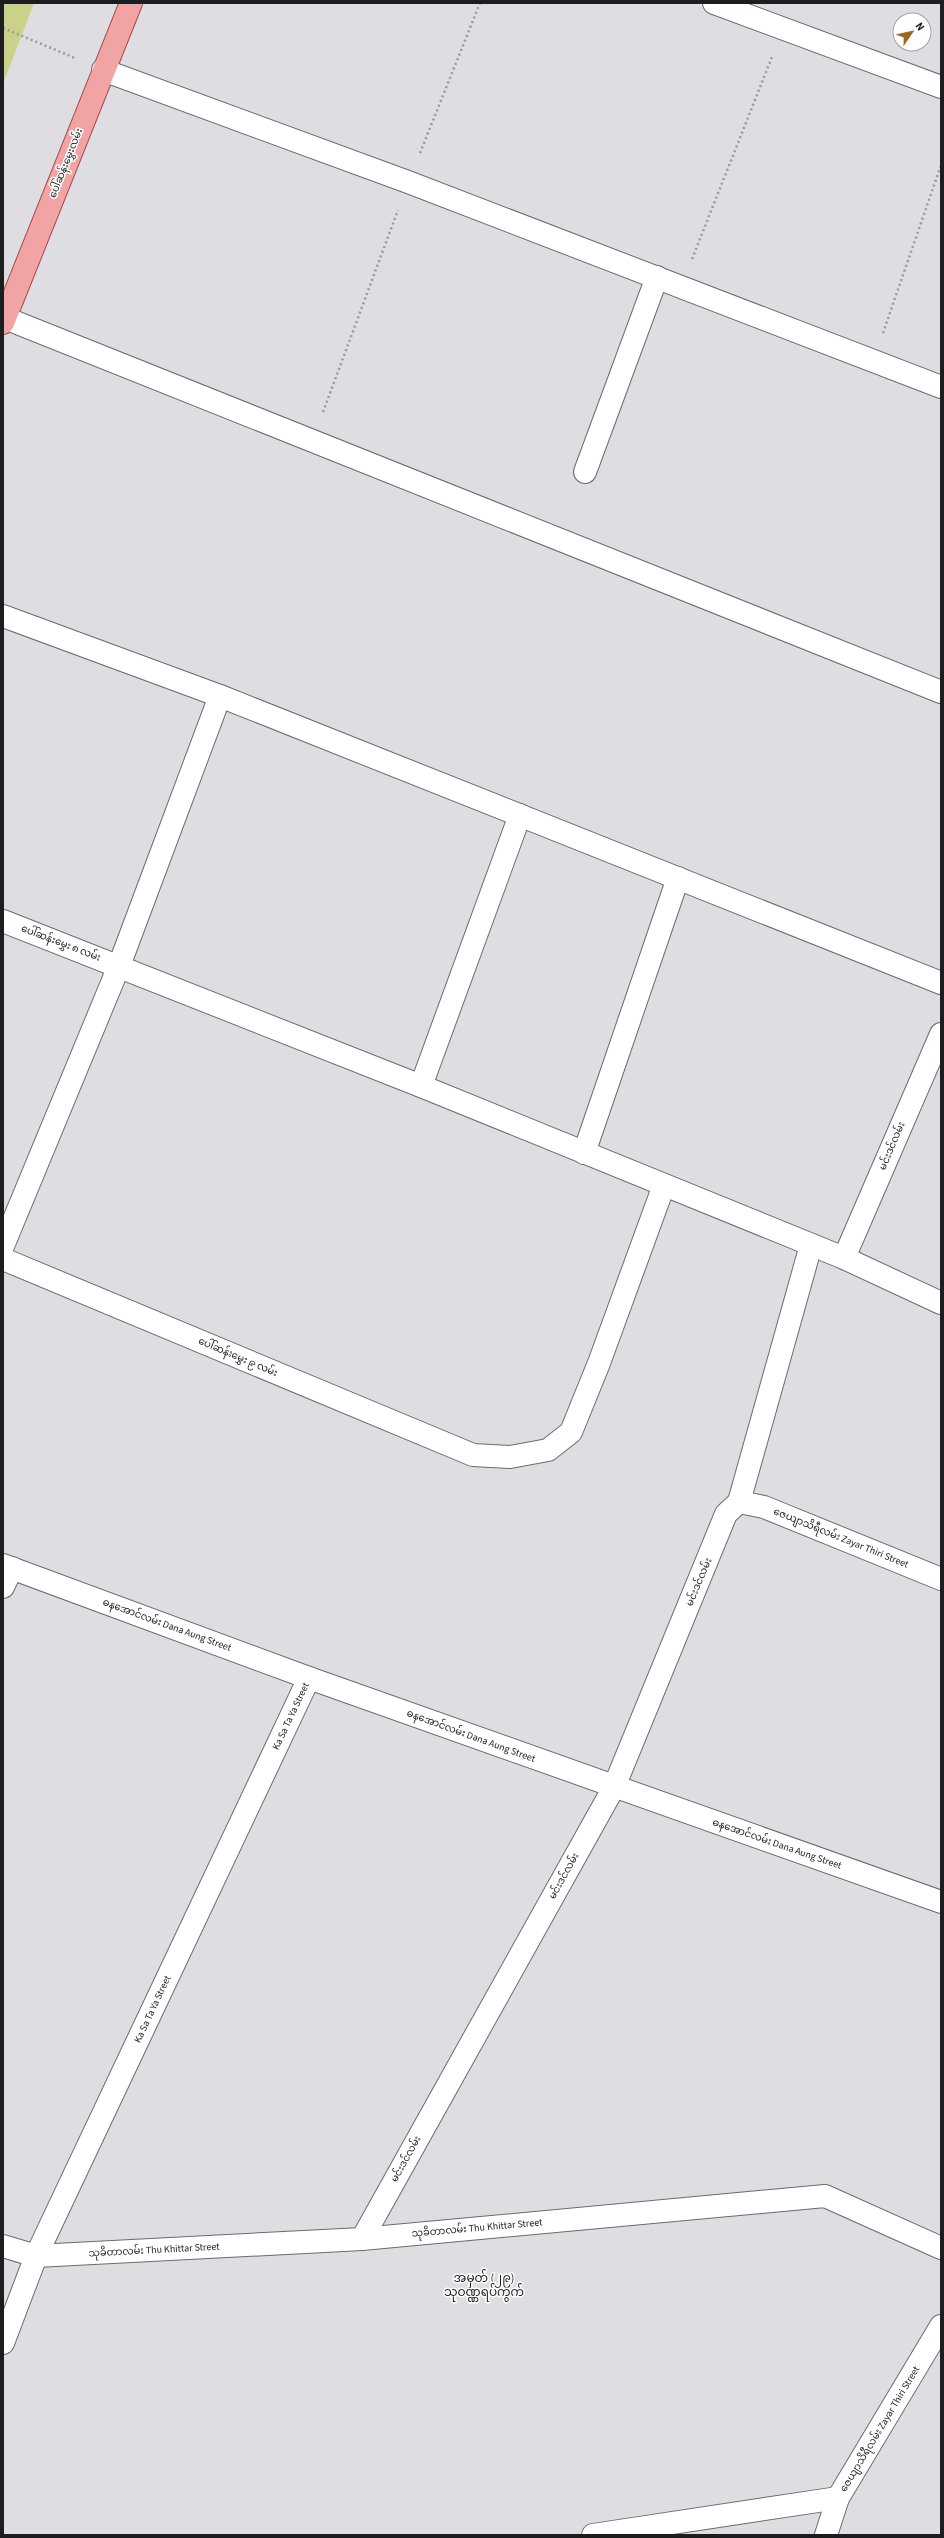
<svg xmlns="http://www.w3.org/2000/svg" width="944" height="2538" font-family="'Source Sans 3','Noto Sans Myanmar',sans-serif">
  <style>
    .green { fill: #cad189 }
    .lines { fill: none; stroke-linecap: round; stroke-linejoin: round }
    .minor-casing { stroke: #6a6b6d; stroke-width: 24 }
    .major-casing { stroke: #a04d4d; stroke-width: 24 }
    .path { stroke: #99999c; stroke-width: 2.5; stroke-dasharray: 2 3; stroke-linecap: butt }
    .minor { stroke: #fff; stroke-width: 22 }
    .major { stroke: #f1a4a3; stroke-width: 22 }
    .labels { text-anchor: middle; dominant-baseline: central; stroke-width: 3; stroke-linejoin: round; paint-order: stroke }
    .street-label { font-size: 10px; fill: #1c1d1e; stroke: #fff }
    .quarter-label { font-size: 12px; fill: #1c1d1e; stroke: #fff }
  </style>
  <rect width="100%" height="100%" fill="#dedee2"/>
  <path class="green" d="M3 3H34L3 84Z"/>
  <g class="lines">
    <defs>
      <g id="minor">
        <path d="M714 3 941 87"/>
        <path d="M103 70 408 182 941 387"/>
        <path d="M5 318 941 692"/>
        <path d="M585 472 657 277"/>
        <path d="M3 616 220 696 941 983"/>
        <path d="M3 921 421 1086 844 1258 941 1303"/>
        <path d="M421 1086 520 815"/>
        <path d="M584 1153 678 878"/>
        <path d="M3 1246 119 966 220 696"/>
        <path d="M844 1258 941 1034"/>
        <path d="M3 1259 473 1455 510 1457 548 1450 571 1432 599 1363 664 1185"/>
        <path d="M739 1502 811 1245"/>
        <path d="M739 1502 764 1507 941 1579"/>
        <path d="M3 1565 309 1678 941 1902"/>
        <path d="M3 1587 12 1568"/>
        <path d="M362 2239 614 1787 726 1514 739 1502"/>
        <path d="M3 2246 36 2256 362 2239 825 2196 941 2248"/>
        <path id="s1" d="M3 2343 36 2256 309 1678"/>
        <path d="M593 2535 838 2498"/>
        <path d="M826 2535 838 2498 941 2326"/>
      </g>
      <path id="major" d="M3 323 131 3"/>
    </defs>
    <use href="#minor" class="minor-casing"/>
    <use href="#major" class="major-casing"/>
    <path class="path" d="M3 28 75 58
      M420 153 480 3
      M692 259 772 57
      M883 333 941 165
      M323 412 398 210"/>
    <use href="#minor" class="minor"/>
    <use href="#major" class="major"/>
  </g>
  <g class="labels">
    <g class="street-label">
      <text transform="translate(66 163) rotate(-68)">ပေါ်ဆန်းမွှေးလမ်း</text>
      <text transform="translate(61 943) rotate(21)">ပေါ်ဆန်းမွှေး ၈ လမ်း</text>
      <text transform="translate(892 1146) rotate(-67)">မင်းဒင်လမ်း</text>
      <text transform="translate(238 1357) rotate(23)">ပေါ်ဆန်းမွှေး ၉ လမ်း</text>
      <text transform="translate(841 1538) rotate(22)">ဇေယျာသိရီလမ်း Zayar Thiri Street</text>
      <text transform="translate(699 1582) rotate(-67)">မင်းဒင်လမ်း</text>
      <text transform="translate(167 1625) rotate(20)">ဓနအောင်လမ်း Dana Aung Street</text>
      <text stroke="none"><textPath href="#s1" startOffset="690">Ka Sa Ta Ya Street</textPath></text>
      <text transform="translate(471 1736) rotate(20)">ဓနအောင်လမ်း Dana Aung Street</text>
      <text transform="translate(777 1844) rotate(19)">ဓနအောင်လမ်း Dana Aung Street</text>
      <text transform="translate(564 1876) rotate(-61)">မင်းဒင်လမ်း</text>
      <text stroke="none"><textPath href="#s1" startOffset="366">Ka Sa Ta Ya Street</textPath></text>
      <text transform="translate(406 2159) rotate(-61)">မင်းဒင်လမ်း</text>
      <text transform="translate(477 2228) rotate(-5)">သုခိတာလမ်း Thu Khittar Street</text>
      <text transform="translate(154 2250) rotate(-3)">သုခိတာလမ်း Thu Khittar Street</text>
      <text transform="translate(880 2429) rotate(-59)">ဇေယျာသိရီလမ်း Zayar Thiri Street</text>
    </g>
    <g class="quarter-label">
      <text x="484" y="2278">အမှတ် (၂၉)<tspan x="484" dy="14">သုဝဏ္ဏရပ်ကွက်</tspan></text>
    </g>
  </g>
  <rect width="944" height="2538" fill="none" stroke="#1c1d1e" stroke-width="8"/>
  <g transform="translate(912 32) rotate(56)"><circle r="19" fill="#ffffff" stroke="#a4a5a5"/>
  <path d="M0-3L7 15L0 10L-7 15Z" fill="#9b681d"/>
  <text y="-6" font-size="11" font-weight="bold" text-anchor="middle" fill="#1c1d1e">N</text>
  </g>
</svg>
